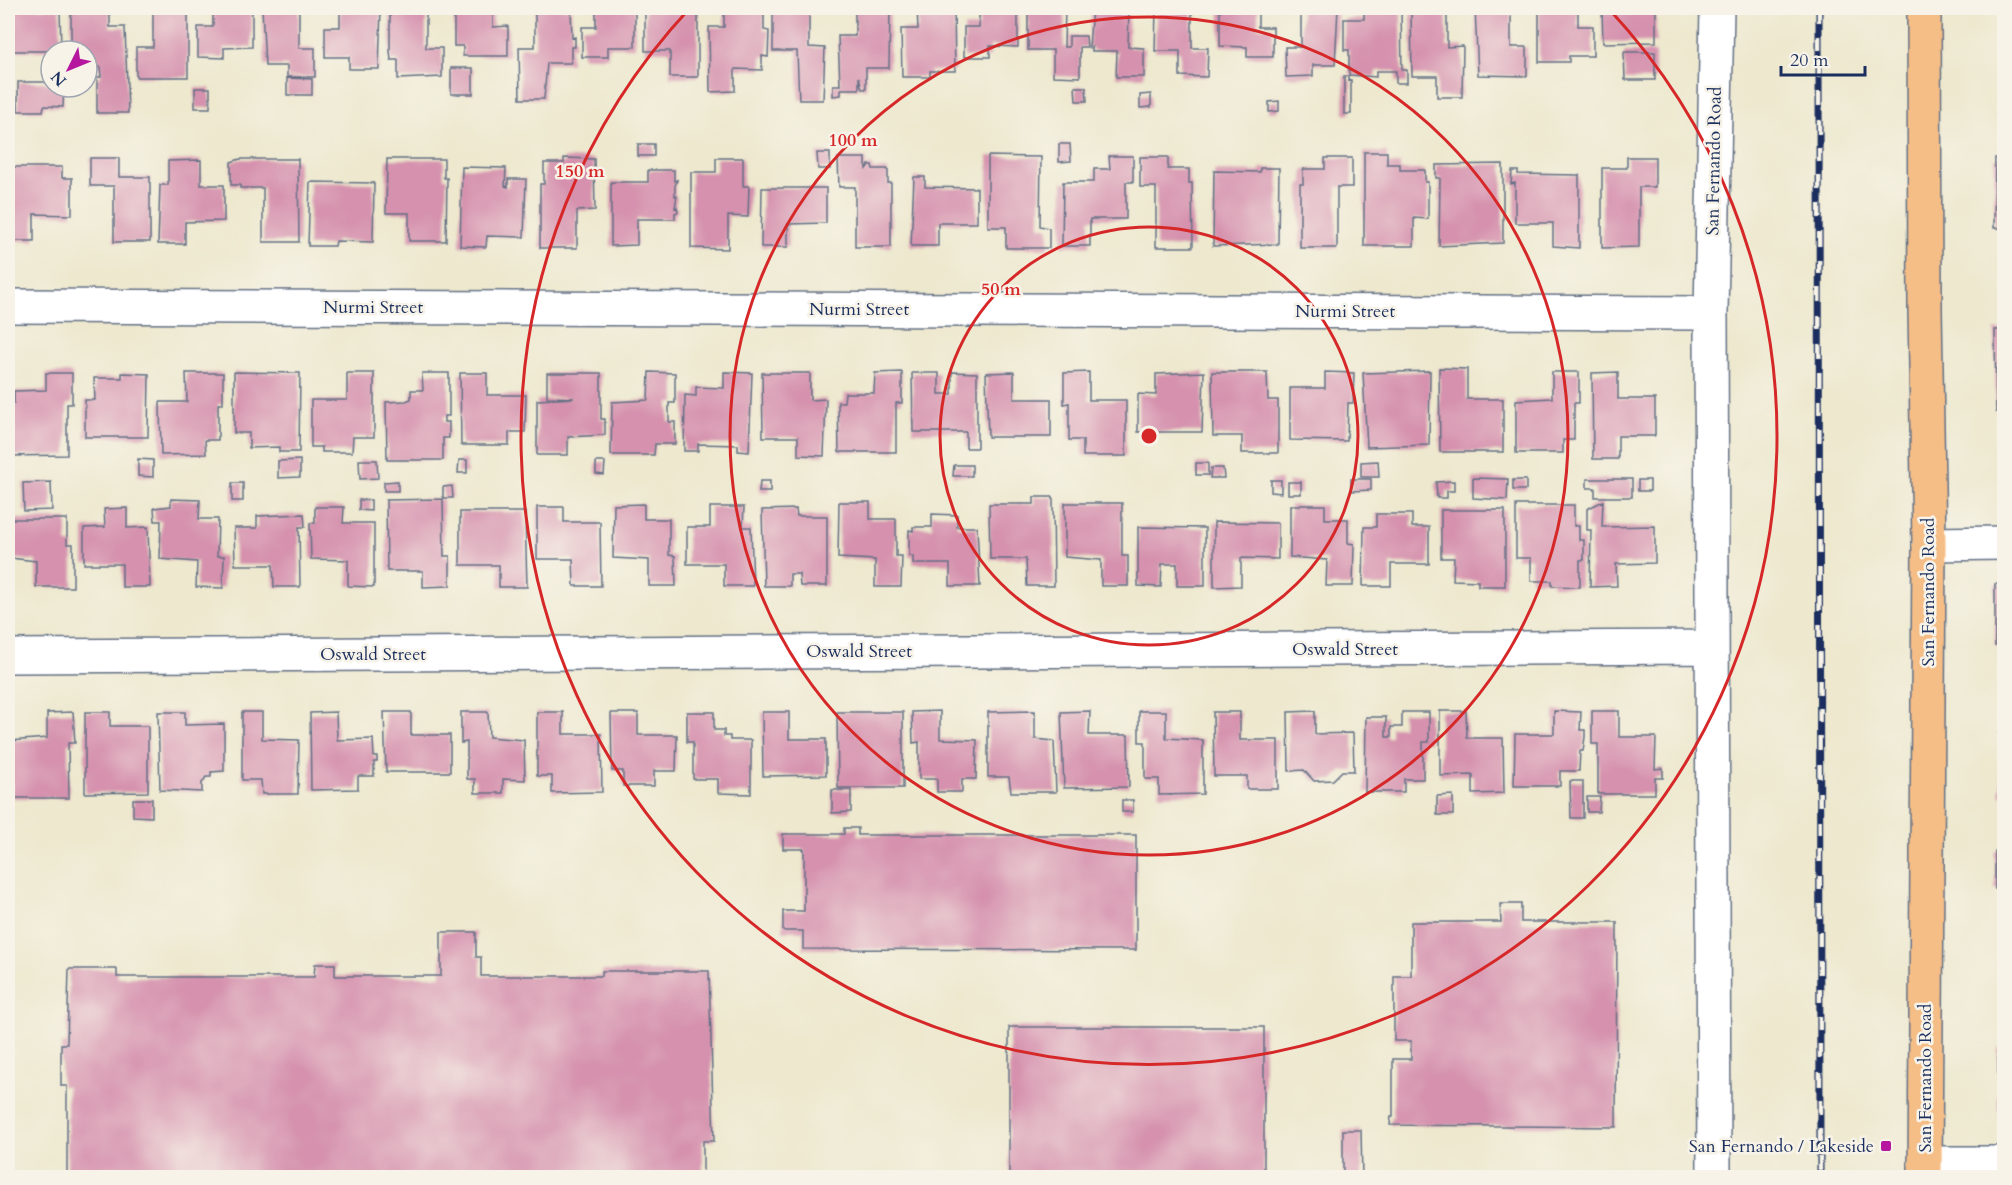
<svg xmlns="http://www.w3.org/2000/svg" width="2012" height="1185" font-family="Cardo,serif">
  <style>
    .building { fill: #d591ad }
    .lines { fill: none; stroke-linecap: round; stroke-linejoin: round }
    .minor-casing { stroke: #647085; stroke-width: 36 }
    .major-casing { stroke: #647085; stroke-width: 36 }
    .minor { stroke: #fff; stroke-width: 33 }
    .major { stroke: #f6be87; stroke-width: 33 }
    .rail-casing { stroke: #1b2f5e; stroke-width: 7 }
    .rail { stroke: #f7f3e8; stroke-width: 4.5; stroke-dasharray: 14; stroke-linecap: butt }
    .ring { fill: none; stroke: #d62828; stroke-width: 3 }
    .poi-dot { fill: #b5179e; stroke: #f7f3e8; stroke-width: 2 }
    .labels { text-anchor: middle; dominant-baseline: central; stroke-width: 5; stroke-linejoin: round; paint-order: stroke }
    .street-label { font-size: 18px; fill: #1b2f5e; stroke: #f7f3e8 }
    .poi-label { font-size: 18px; fill: #1b2f5e; stroke: #f7f3e8; text-anchor: end }
    .centre { fill: #d62828; stroke: #f7f3e8; stroke-width: 3 }
    .ring-label { font-size: 18px; text-anchor: middle; font-weight: bold; fill: #d62828; stroke: #f7f3e8; stroke-width: 5; stroke-linejoin: round; paint-order: stroke }
  </style>
  <rect width="100%" height="100%" fill="#f7f3e8"/>
  <filter id="ink" filterUnits="userSpaceOnUse"><feTurbulence type="fractalNoise" baseFrequency=".0167" numOctaves="2"/><feDisplacementMap in="SourceGraphic" scale="12" xChannelSelector="R" yChannelSelector="G"/><feConvolveMatrix kernelMatrix="1 2 1 2 8 2 1 2 1" color-interpolation-filters="sRGB"/></filter>
  <filter id="wash" filterUnits="userSpaceOnUse"><feTurbulence type="fractalNoise" baseFrequency=".008" numOctaves="4" result="noise"/><feDisplacementMap in="SourceGraphic" scale="24" xChannelSelector="R" yChannelSelector="G"/><feGaussianBlur stdDeviation="1.35" result="paint"/><feColorMatrix in="noise" values="0 0 0 0 0 0 0 0 0 0 0 0 0 0 0 0 0 1.4 0 .05"/><feComposite in="paint" operator="in"/></filter>
  <g filter="url(#wash)">
    <rect width="100%" height="100%" fill="#ede8ce"/>
    <g id="blocks">
      <path class="building" d="M9 8H60L61 51H12Z
        M71 8H110V27H125L128 113H97V77H101L100 67H87V51H71Z
        M153 8H188V77H136V47H153Z
        M213 8H252V47L224 48V58L198 57V27H213Z
        M262 8H299V48H315V77H287V66H265Z
        M340 8H381L379 69H349V57H325V27H340Z
        M390 8H426V48H442V77L398 79V60H391L390 51Z
        M454 8H493V27L508 26V56H463V46H454Z
        M535 8H571L572 38 575 37V47H571V63H547L544 99H520L519 47H535Z
        M596 8H635V47H608V57H582V27H596Z
        M645 8H698V77H670V51H645Z
        M724 8H764V30L769 31 768 57 762 56V70L735 69V91L710 92 709 27H724Z
        M773 8H809V47L825 48 823 100H799L797 51H773Z
        M855 8H890L889 68H866V89H862L859 77V89H841V95L833 96V85H840L838 36H855Z
        M917 8H954L955 71H930V77H902L901 29H918Z
        M979 8H1018V47L990 46V57H964V27H979Z
        M1028 8H1065L1064 47H1069V36H1086L1087 47H1080V77L1053 76V50H1028Z
        M1092 8H1129L1128 47 1144 48V77H1116L1117 51H1092V47L1089 48Z
        M1156 8H1192V48H1208L1207 77 1180 76V51H1155Z
        M1220 8H1258V27H1273V57H1247V47L1220 46Z
        M1301 8H1338L1335 65H1313V76L1286 77 1285 47H1301Z
        M1364 8H1401L1402 70H1407V83H1396V71H1376V77L1349 75V50H1344V19H1364Z
        M1411 8H1447V47L1463 46 1462 97H1437V76H1412Z
        M1475 8H1511V47H1527V76L1478 75Z
        M1539 8H1578V26H1593V56H1569V62H1539Z
        M1602 8H1656V42L1603 43Z
        M2000 48H2004V82H2000Z
        M1624 52H1655V80H1625Z
        M451 68H473V94H451Z
        M1344 76H1348V81L1351 80V114H1344Z
        M287 78 312 79V95H287Z
        M18 82H44L51 84V87H64L63 107 44 106 43 111H18Z
        M1075 87H1086L1087 101H1076Z
        M195 88H210V108H195Z
        M1151 94V107L1140 108V95Z
        M1279 101V111L1269 112V102Z
        M638 144H654V156H638Z
        M1059 144H1070L1071 161 1059 162Z
        M1364 152H1387V164H1400V170H1425V182H1428V219L1414 218V246H1364Z
        M817 153H830V169H818Z
        M988 156 1041 157 1040 226 1049 228V248H1006V227H988Z
        M1109 156H1133V182H1126V219H1090V246H1062L1063 182H1094V169H1110Z
        M1140 157H1168V169H1189V183H1192L1193 247H1156V187H1140Z
        M1627 157H1655V187H1639V247L1602 248V168H1627Z
        M90 158H119V177H150V242H114V186H90Z
        M564 158 594 159 595 210 577 211V248H540V184H544V163H564Z
        M716 158H743V186H749L748 217 728 216V249L691 248V172H716Z
        M838 158H866V169L869 165H872L873 169H888V183H891V247H855V187H839Z
        M1325 158H1352V187H1337V248H1300V184H1303V169H1325Z
        M1995 158H2004V228H1994Z
        M240 159H298L299 242H263V188H240V185H231V162Z
        M387 159H444V178H447L446 241H409V213H386Z
        M201 160V185H224V221L185 222V244H158L160 185H168V161Z
        M1503 164V243L1439 246 1440 178H1436V165Z
        M8 167H62V178H72V215L34 214V241H8Z
        M462 167 506 168 505 186 508 187V179H526L524 237 487 236 486 247 460 246Z
        M1260 168H1279L1278 244 1213 246 1214 171 1260 172Z
        M648 170H674V181L677 180 675 186V196H677L675 208 677 207 678 212 675 213V219H637V245L611 246V182H648Z
        M1512 171H1518V174L1579 175V248L1553 246V223H1515V183L1511 184Z
        M914 177H925V187L977 188V223H938V246H911Z
        M310 182 374 183 373 242 336 241 335 246H308Z
        M762 188H826V223L788 224V247H761Z
        M1995 330H2004V412H1996Z
        M1439 368 1467 369V399H1503V452H1440Z
        M1430 371 1429 445 1367 447 1363 373Z
        M234 372 300 373 299 452H279V447L249 448V433H234Z
        M649 372 675 373V403H669V422H675V444H655L654 455H611L612 402 648 400Z
        M724 372 752 373 749 452 738 451V445L698 444V451H684L685 395 696 396V387L724 388Z
        M902 372V403H896V452H839L838 402H844L845 393H874L875 373Z
        M952 372 977 373V448H966V432H913L912 373H939V394H952Z
        M1014 372V399H1051V437H988L986 373Z
        M1089 372V400H1126V456H1083V440H1069V403L1064 404V373Z
        M1204 372 1202 432H1138V394L1156 395V374Z
        M1212 372H1267L1268 400H1278V453H1242V436H1213Z
        M1325 372 1354 373 1353 403H1348L1347 441 1290 440V388H1325Z
        M1552 372H1579V403H1574V440H1563V453H1516V400L1552 398Z
        M1618 372V399H1655V436H1618V459H1593L1592 373Z
        M46 373H72V404H67V455L9 456V403H14V391L46 390Z
        M122 373 149 374 148 437H85V400H95L94 378H122Z
        M186 373H223V404H218V440H205L206 454 161 455 160 402H187Z
        M347 373H374V437H353L352 452H322V447H311V400H347Z
        M422 373H449V416H444V422H449V438H443V460H387L386 402 406 401 411 399V390H423Z
        M460 373H487V395H526L525 432H509V445H461Z
        M547 373H601V419H605V435L568 437V455H537V400L574 398 547 397Z
        M762 373H810V400L826 399 824 456 798 455V437H763Z
        M138 459 153 460V477L138 476Z
        M300 460V477L278 478V461Z
        M359 460H377L378 478 360 479Z
        M459 460H467V473H458Z
        M1378 461 1379 477H1361V462Z
        M596 462H605L604 475 596 474Z
        M1196 463H1208V475H1196Z
        M954 465H972V476H953Z
        M1211 468H1223L1224 478H1210Z
        M1473 478 1508 479 1507 500 1473 498Z
        M1351 479H1371V490L1351 491Z
        M1587 479H1632V497H1595V488H1587Z
        M1271 480H1281V493L1271 492Z
        M1513 480H1526V490H1513Z
        M1638 480H1650V491H1638Z
        M398 481V491H384V482Z
        M760 481H770V492H759Z
        M1454 481V491H1447V498H1437L1436 482Z
        M51 482 52 510 24 511 23 483Z
        M1288 482H1301V494H1288Z
        M232 483H243V501H232Z
        M452 486 453 498H443V487Z
        M1034 497H1053L1054 586H1027L1026 559H990L989 504H1034Z
        M171 499 200 500 199 519H218L217 556H224L223 588 196 587 197 562 160 559 161 521H155L154 508 171 506Z
        M443 499 444 556H450V586L423 587V571H387L386 500Z
        M359 500H371V511L359 510Z
        M1603 501 1602 527 1655 526V563L1616 564 1617 586 1590 587 1591 530H1587V509Z
        M839 502H870V519H896V556H902L901 587H875V560L838 558Z
        M1065 503H1122V556H1128V586H1101V560L1065 557Z
        M644 504V519H669V555L675 556 676 586H649V560L613 558 614 505Z
        M1290 505H1325V519H1348V543L1354 544 1353 586H1326L1327 560 1290 557Z
        M1516 505H1574V526H1579V540H1584V560H1580V587L1552 586V581H1531V558H1516Z
        M315 507H344L343 523H374V587L348 586V560L311 559 310 523H315Z
        M537 507H564V522H600L601 586H574L573 559H537Z
        M710 507H744L743 527H751L753 586H724V564H687V527H710Z
        M127 508V528L148 527 150 587H122V564H84V528L105 527 104 509Z
        M796 509 797 516H827V586H800L799 574H790V586H764L762 510Z
        M1441 510H1505V586H1478V581L1453 580 1454 558H1441Z
        M460 512H525L527 587H499V565H460Z
        M304 514 305 527H299L300 587H274L273 565H235L234 528H257V516Z
        M932 514 957 515V527H977L980 586H950V564H913V556H909V530L913 531V527H932Z
        M1376 514H1412V527H1429V564H1391V586H1363L1364 527H1376Z
        M10 519H67V544H73V587H36V561L10 558Z
        M1214 522 1278 523V559L1241 558V586L1214 587Z
        M1138 527 1205 528V586H1177V564H1162L1161 587 1138 586Z
        M1995 584H2004V646H1995Z
        M940 711V739L977 740 976 779H962V792H937V779H919V742L913 743 912 712Z
        M1035 711V739L1054 741 1056 792H1011L1009 777H988V712Z
        M1090 711 1089 735H1128L1129 787 1064 788 1061 712Z
        M1139 711H1166V738L1203 740V794L1159 795V779H1145V742H1139Z
        M1315 711V734L1353 733 1354 771H1342L1333 780 1314 781 1304 770 1289 771 1288 712Z
        M1440 711H1466L1467 738H1503L1504 793 1473 794V775L1440 776Z
        M1554 711 1581 712 1580 730H1585V737L1583 751H1580L1579 771H1560V786H1514L1515 734H1554Z
        M1592 711H1619V737H1656L1655 769 1663 768V778H1655V794H1598V744H1592Z
        M73 712 75 743H68L69 798H12L10 741 47 738V713Z
        M85 712H110V726H148V792L85 793Z
        M158 712H185V725L224 724V771L211 772V777H206L202 783V792L160 790Z
        M242 712H262V739L299 740 298 794H262L261 780H242Z
        M336 712 337 740 373 739 374 757H377V762H374V776H358V789L311 790 310 713Z
        M384 712H411V735H450V772H386Z
        M461 712H488L489 737 524 740 525 780 503 779V793H475V779H467V742L461 743Z
        M537 712H563V734H601L602 792 552 793V776H537Z
        M687 712H714V730H724V736H730V740H751V794L718 793V779H693V742H687Z
        M762 712H789V739H826V775L763 776Z
        M837 712H903V788H838Z
        M1213 712H1240V740H1278V789H1247V776H1214Z
        M1402 712H1429V742H1423V779H1404V792H1365L1366 717H1386V737H1391V727H1402Z
        M611 713H638V735H677L676 771H654V786H623V771H612Z
        M1999 733H2004V756H2000Z
        M2000 772H2004V795H2000Z
        M1570 781H1583V818H1571Z
        M832 790H851V812L832 813Z
        M1453 795V815H1437V796Z
        M1587 797H1600L1599 812H1587Z
        M133 799H152V817L133 816Z
        M1122 800H1133V812H1122Z
        M844 828H858V835H1136V950L803 949V931H783V911H804V849H783V834H844Z
        M1995 851H2004V889H1995Z
        M1500 904H1521V922H1617L1616 1127 1390 1125 1391 1117H1393V1059H1411V1041H1394V976H1411V922H1501Z
        M441 932H476V957H481V976H602V971H709L714 1141H703V1178H67V1086H61V1044H67L69 969H117V977H314L315 964H335V976H441Z
        M1009 1027H1264V1178H1009Z
        M1998 1048H2004V1115L1998 1109Z
        M1343 1130H1361L1362 1178H1343Z"/>
    </g>
  </g>
  <g filter="url(#ink)">
    <use href="#blocks" fill-opacity="0" stroke="#647085" stroke-width="1.5"/>
    <g class="lines">
      <defs>
        <path id="minor" d="M8 306 1711 313
          M1929 544 2004 543
          M8 656 1711 647
          M1925 1163H2004
          M1714 1178 1711 313 1717 8"/>
        <path id="major" d="M1924 8 1925 309 1929 544 1925 1178"/>
      </defs>
      <use href="#minor" class="minor-casing"/>
      <use href="#major" class="major-casing"/>
      <use href="#minor" class="minor"/>
      <use href="#major" class="major"/>
      <defs>
        <path id="rail" d="M1819 8 1820 1178"/>
      </defs>
      <use href="#rail" class="rail-casing"/>
      <use href="#rail" class="rail"/>
    </g>
  </g>
  <g class="ring">
    <circle cx="1149" cy="436" r="209"/>
    <circle cx="1149" cy="436" r="419"/>
    <path d="M1608 8A628 628 0 1 1 690 8"/>
  </g>
  <rect class="poi-dot" x="1880" y="1140" width="12" height="12" rx="3"/>
  <g class="labels">
    <g class="street-label">
      <text transform="translate(1714 161) rotate(-89)">San Fernando Road</text>
      <text x="373" y="307">Nurmi Street</text>
      <text x="859" y="309">Nurmi Street</text>
      <text x="1345" y="311">Nurmi Street</text>
      <text transform="translate(1928 592) rotate(-90)">San Fernando Road</text>
      <text x="1345" y="649">Oswald Street</text>
      <text x="859" y="651">Oswald Street</text>
      <text x="373" y="654">Oswald Street</text>
      <text transform="translate(1925 1078) rotate(-90)">San Fernando Road</text>
    </g>
    <g class="poi-label">
      <text x="1874" y="1146">San Fernando / Lakeside</text>
    </g>
  </g>
  <circle cx="1149" cy="436" r="9" class="centre"/>
  <g class="ring-label">
    <text x="853" y="146">100 m</text>
    <text x="580" y="177">150 m</text>
    <text x="1001" y="295">50 m</text>
  </g>
  <rect width="2012" height="1185" fill="none" stroke="#f7f3e8" stroke-width="30"/>
  <g transform="translate(69 69) rotate(227)"><circle r="28" fill="#f7f3e8" stroke="#9fa5b1" stroke-width="1.5"/>
  <path d="M0-4.5L10 22L0 15L-10 22Z" fill="#b5179e"/>
  <text y="-9" font-size="16" font-weight="bold" text-anchor="middle" fill="#1b2f5e">N</text>
  </g>
  <path d="M1781 66v9h84v-9" fill="none" stroke="#1b2f5e" stroke-width="3"/>
  <text x="1790" y="66" font-size="18" fill="#1b2f5e" stroke="#f7f3e8" stroke-width="4.5" paint-order="stroke">20 m</text>
</svg>
